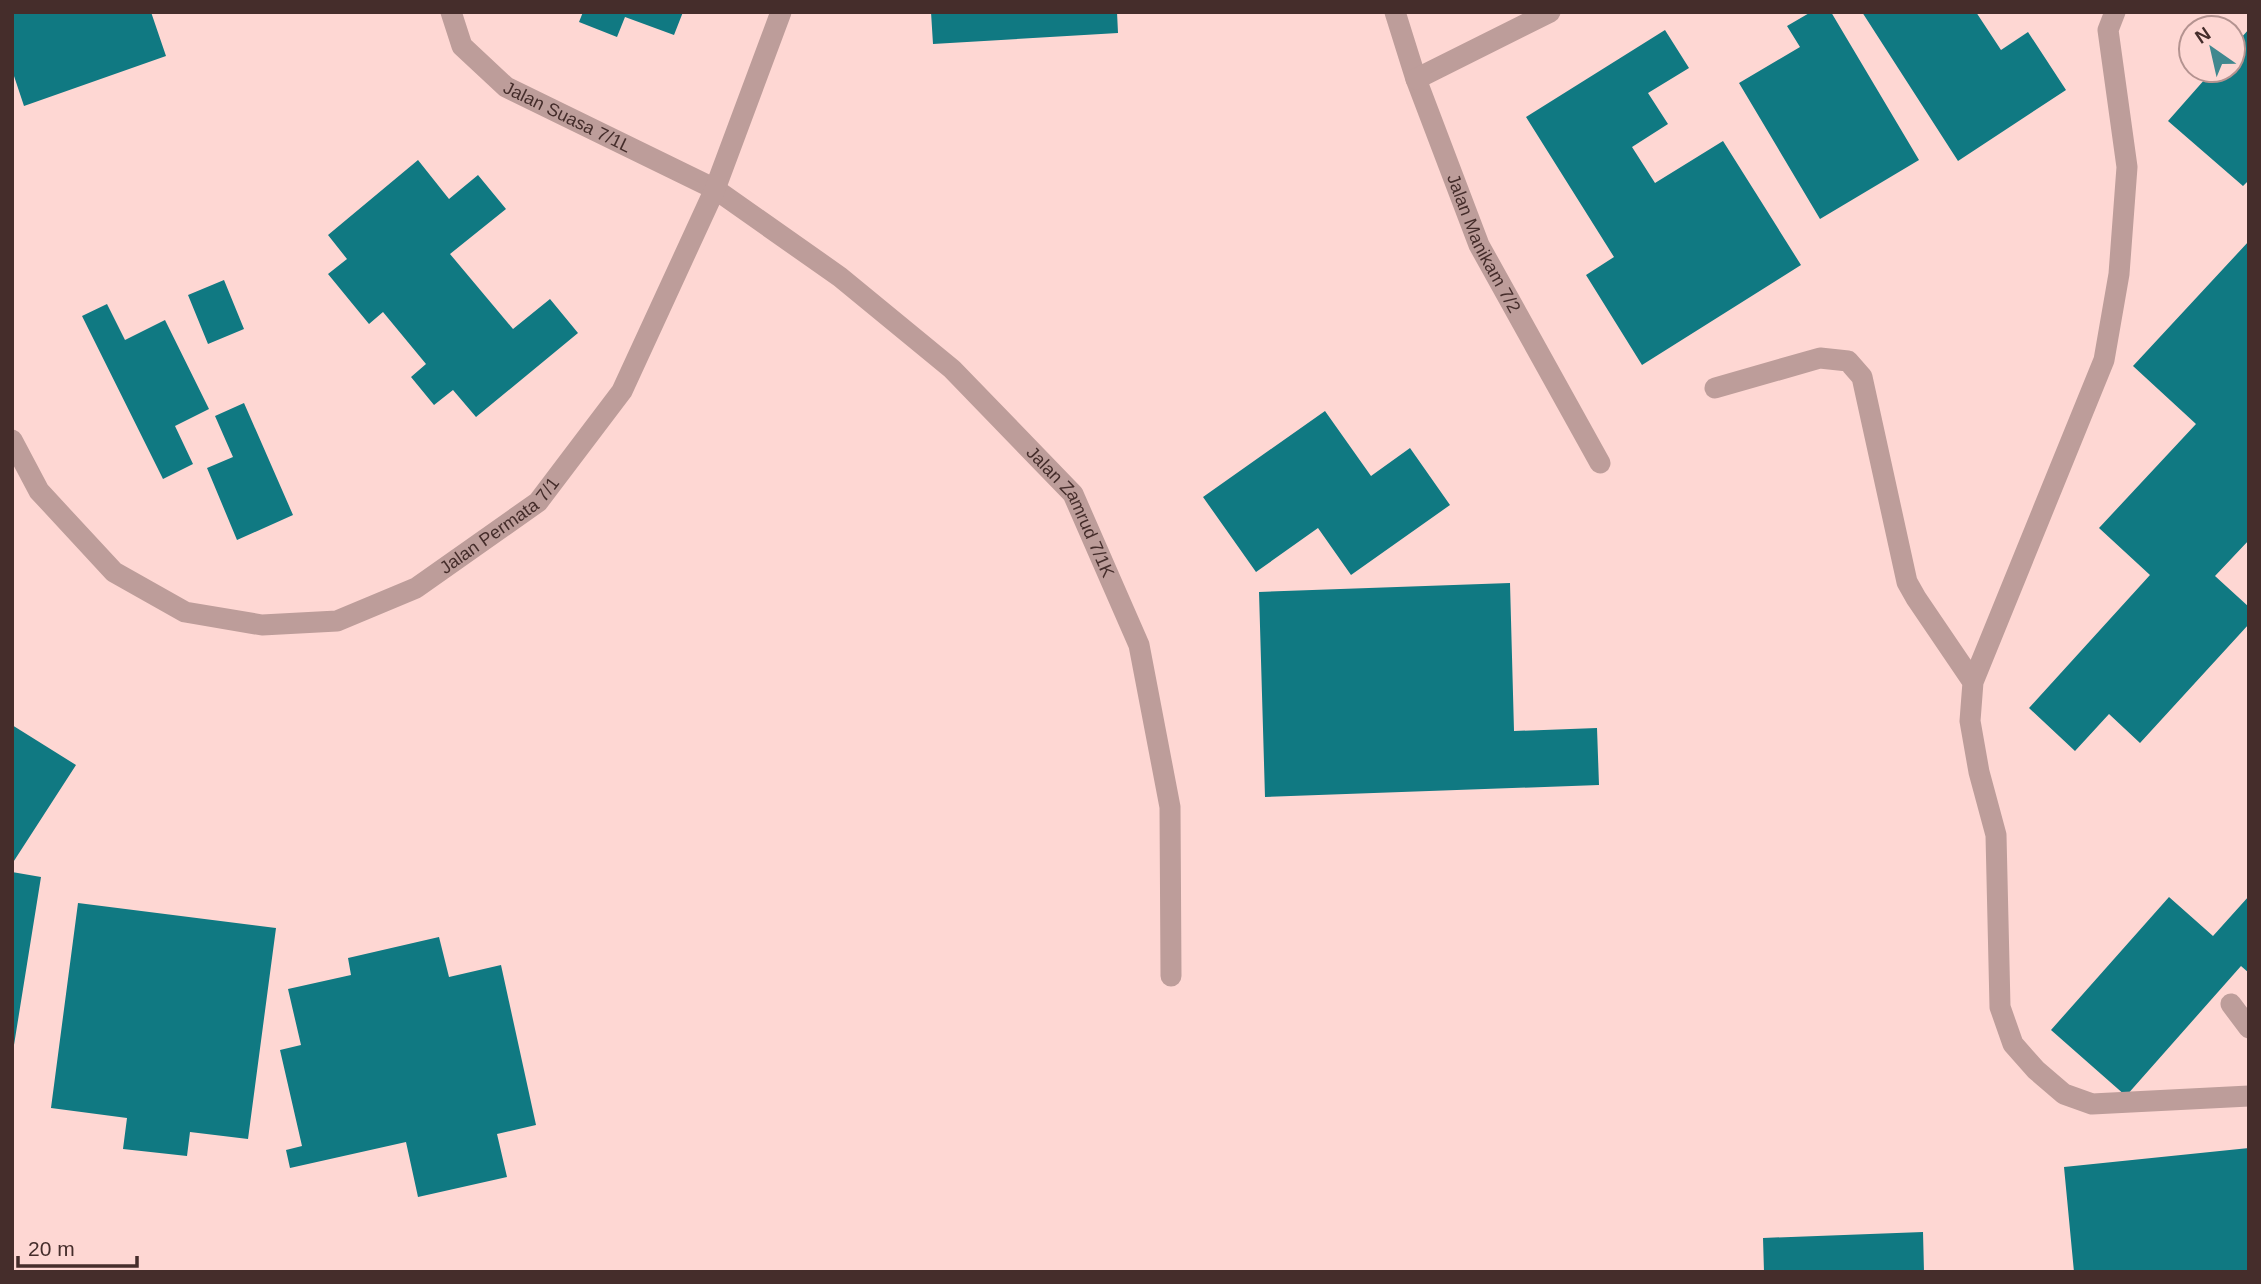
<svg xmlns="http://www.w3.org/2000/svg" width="2261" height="1284" font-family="Helvetica,sans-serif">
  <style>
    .building { fill: #107982 }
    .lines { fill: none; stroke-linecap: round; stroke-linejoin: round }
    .lane { stroke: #bd9d9a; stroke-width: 21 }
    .street { stroke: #bd9d9a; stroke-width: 21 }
    .labels { text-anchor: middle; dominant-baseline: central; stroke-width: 7; stroke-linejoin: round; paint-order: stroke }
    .street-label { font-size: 18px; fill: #452d2b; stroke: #fed7d3 }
  </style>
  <rect width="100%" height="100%" fill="#fed7d3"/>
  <path class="building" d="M12 12H77L78 14 84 12H151L166 56 24 106 12 70Z
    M583 12H683L674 35 625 17 617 37 579 22Z
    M931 12H1117L1118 33 933 44Z
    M1811 12H1831L1919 160 1820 219 1739 83 1800 47 1787 26Z
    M1862 12H1976L2001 50 2028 32 2066 90 1958 161Z
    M2249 29V180L2243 186 2168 121 2213 70H2233V47Z
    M1665 30 1689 68 1648 93 1668 124 1632 147 1655 183 1723 141 1801 265 1642 365 1586 275 1614 257 1526 117Z
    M418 160 449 199 478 175 506 209 450 254 513 329 550 299 578 333 476 417 453 390 434 405 411 377 426 364 383 312 369 324 328 274 347 259 328 235Z
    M2249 241V540L2215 576 2249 607V624L2140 743 2109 714 2075 751 2029 708 2150 575 2099 528 2196 424 2133 366Z
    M224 280 244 329 208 344 188 295Z
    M107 304 125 340 165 320 209 409 175 426 193 464 163 479 82 316Z
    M244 403 293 515 237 540 207 468 233 457 215 416Z
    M1325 411 1371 476 1410 448 1450 505 1351 575 1318 528 1256 572 1203 497Z
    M1510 583 1514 731 1597 728 1599 785 1265 797 1259 592Z
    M12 725 76 765 12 864Z
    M12 872 41 877 14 1045H12Z
    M2249 896V973L2241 966 2126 1096 2051 1030 2169 897 2213 936Z
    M78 903 276 928 248 1139 190 1132 187 1156 123 1149 127 1118 51 1108Z
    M439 937 449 977 501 965 536 1125 497 1134 507 1177 418 1197 406 1142 290 1168 286 1150 302 1146 280 1050 301 1045 288 989 351 975 348 958Z
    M2249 1148V1272H2074L2064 1167Z
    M1923 1232 1924 1272H1764L1763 1238Z"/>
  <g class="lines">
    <path class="lane" d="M2115 12 2108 30 2127 167 2119 274 2104 360 1973 682 1970 721 1979 772 1996 835 2000 1007 2013 1044 2036 1070 2064 1094 2092 1104 2249 1096
      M1715 388 1820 358 1848 361 1862 377 1907 582 1916 598 1973 682
      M2231 1004 2249 1028"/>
    <g class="street">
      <path id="s1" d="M451 12 462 46 506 87 715 189 840 277 952 369 1073 494 1139 645 1170 807 1171 976"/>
      <path id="s2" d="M1395 12 1416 79 1479 245 1600 463"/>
      <path d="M1416 79 1550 12"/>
      <path id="s3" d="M12 440 39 491 114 572 185 612 262 625 337 621 416 588 538 502 622 391 715 189 781 12"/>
    </g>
  </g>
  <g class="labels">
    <g class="street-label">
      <text stroke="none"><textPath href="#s1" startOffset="164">Jalan Suasa 7/1L</textPath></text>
      <text stroke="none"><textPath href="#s2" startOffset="248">Jalan Manikam 7/2</textPath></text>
      <text stroke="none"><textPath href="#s1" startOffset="814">Jalan Zamrud 7/1K</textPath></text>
      <text stroke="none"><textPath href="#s3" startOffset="593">Jalan Permata 7/1</textPath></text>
    </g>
  </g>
  <rect width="2261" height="1284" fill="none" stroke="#452d2b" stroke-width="28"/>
  <g transform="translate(2212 49) rotate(326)"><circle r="33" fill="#fed7d3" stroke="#b49390" stroke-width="2"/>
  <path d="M0-5L12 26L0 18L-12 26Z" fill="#40888f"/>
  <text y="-10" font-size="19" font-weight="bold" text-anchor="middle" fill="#452d2b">N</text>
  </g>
  <path d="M18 1256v10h119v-10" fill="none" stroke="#452d2b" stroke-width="3.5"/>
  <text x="28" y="1256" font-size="21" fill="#452d2b" stroke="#fed7d3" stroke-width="5" paint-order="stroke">20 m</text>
</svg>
